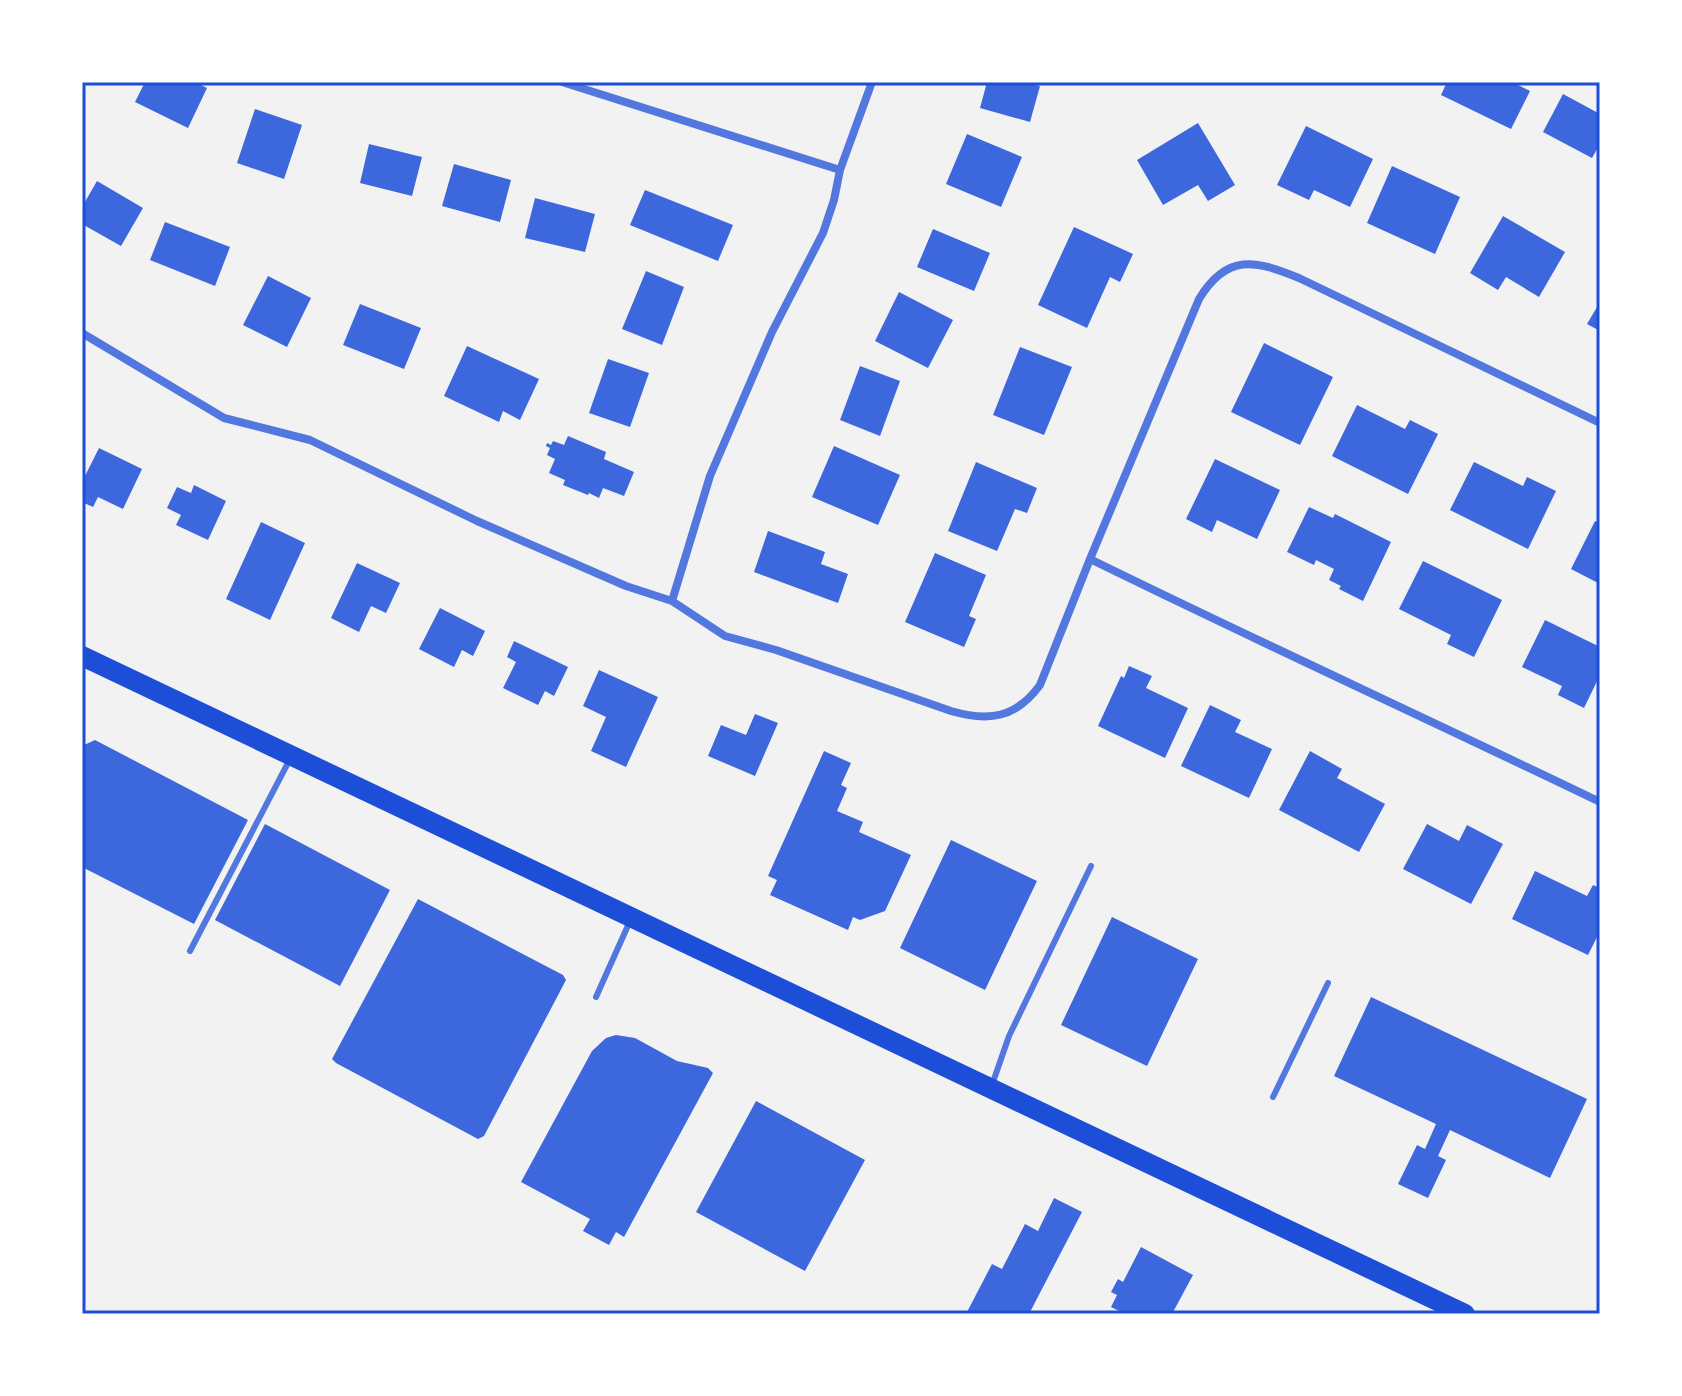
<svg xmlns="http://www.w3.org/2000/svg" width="1682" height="1396" font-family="'Titillium Web',sans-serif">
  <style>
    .building { fill: #3d67dc }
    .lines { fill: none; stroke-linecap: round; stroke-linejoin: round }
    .service { stroke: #5277de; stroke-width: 6 }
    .minor { stroke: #5277de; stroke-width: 8 }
    .primary { stroke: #1d4ed8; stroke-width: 20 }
    .neatline { fill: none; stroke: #1d4ed8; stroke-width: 3 }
  </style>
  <rect width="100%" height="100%" fill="#f2f2f2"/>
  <path class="building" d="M145 82H195L207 88 188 128 135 102Z
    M987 82H1025L1040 86 1030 122 980 108Z
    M1447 82H1512L1530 91 1511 129 1441 95Z
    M1563 94 1600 114V144L1592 158 1543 132Z
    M255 109 302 125 284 179 237 163Z
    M1198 123 1235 185 1208 201 1198 185 1163 205 1137 160Z
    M1306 126 1373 159 1350 207 1314 190 1309 200 1277 185Z
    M967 134 1022 157 1001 207 946 184Z
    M369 144 422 157 412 196 360 183Z
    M454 164 511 180 500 222 442 206Z
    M1392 166 1460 197 1435 254 1367 223Z
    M97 181 143 208 121 246 82 224V207Z
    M645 190 733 225 718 261 630 225Z
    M535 198 595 214 585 252 525 238Z
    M1503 216 1565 252 1539 297 1506 277 1498 290 1470 273Z
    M165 222 230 247 215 286 150 260Z
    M1074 227 1133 254 1120 282 1110 277 1087 328 1038 305Z
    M933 229 990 253 974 291 917 267Z
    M646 271 684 287 662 345 622 329Z
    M268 276 311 298 287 347 243 325Z
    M899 292 953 320 928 368 875 341Z
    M1600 302V331L1587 324Z
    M360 304 421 328 404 369 343 345Z
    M1264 343 1333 377 1300 445 1231 412Z
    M467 346 539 379 520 420 503 411 499 422 444 396Z
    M1020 347 1072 367 1044 435 993 415Z
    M608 359 649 373 630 427 589 413Z
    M860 366 900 381 880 436 840 420Z
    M1357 405 1405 429 1410 420 1438 434 1408 494 1332 456Z
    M568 436 606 452 604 459 634 472 624 496 603 488 599 498 589 493 588 495 563 485 565 480 549 473 555 459 547 455 550 448 546 446 547 443 551 445 553 441 564 445Z
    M834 446 900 475 878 525 812 497Z
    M99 448 142 469 123 509 98 497 93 507 82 502V482Z
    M1215 459 1280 490 1257 539 1217 520 1212 532 1186 519Z
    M976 462 1037 488 1027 513 1015 509 997 551 948 531Z
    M1474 462 1523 486 1527 477 1556 491 1528 549 1450 510Z
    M194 485 226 501 208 540 176 525 181 515 167 508 177 487 191 493Z
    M1309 507 1333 518 1335 514 1391 542 1363 601 1339 589 1341 586 1329 580 1334 569 1316 560 1314 565 1287 552Z
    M1595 521 1600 523V584L1571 569Z
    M261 522 305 543 270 620 226 599Z
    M768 531 825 552 821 564 848 574 838 603 754 572Z
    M935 553 986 575 969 616 976 619 964 647 905 622Z
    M1423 561 1502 600 1474 657 1447 644 1451 635 1399 609Z
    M357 563 400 583 386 613 371 606 359 632 331 618Z
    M440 608 485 631 473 656 462 650 454 667 419 649Z
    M1545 620 1600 647V675L1584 708 1558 695 1562 686 1522 667Z
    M514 641 568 667 554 696 545 691 538 705 503 688 516 662 507 657Z
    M1129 666 1152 676 1146 688 1188 708 1165 758 1098 726 1121 676 1124 678Z
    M599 670 658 697 626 767 591 751 606 717 583 706Z
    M1210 705 1241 720 1235 732 1272 749 1249 798 1181 766Z
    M755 714 778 723 755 776 708 756 721 725 746 735Z
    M95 740 248 820 194 924 82 867V749L84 745Z
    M824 751 851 763 841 785 847 788 837 811 863 822 859 832 911 855 885 911 860 920 853 917 848 930 770 895 777 880 768 876Z
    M1310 751 1342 769 1337 778 1385 804 1359 852 1279 810Z
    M265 824 390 890 340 986 215 920Z
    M1427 824 1459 841 1467 825 1503 844 1471 904 1403 869Z
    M951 840 1037 881 985 990 900 948Z
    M1535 871 1587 896 1593 885 1600 888V931L1588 955 1512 919Z
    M418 899 563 975 566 980 484 1136 478 1139 336 1063 332 1059Z
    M1112 917 1198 959 1147 1066 1061 1025Z
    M1371 997 1587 1099 1550 1178 1450 1130 1438 1156 1446 1160 1428 1198 1398 1184 1417 1145 1425 1149 1436 1124 1334 1076Z
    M616 1035 635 1038 677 1061 708 1068 713 1073 624 1237 616 1232 609 1245 583 1231 590 1219 521 1182 592 1051 606 1038Z
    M756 1101 865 1160 805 1271 696 1212Z
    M1054 1198 1082 1212 1029 1314H966L992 1264 1002 1269 1025 1224 1038 1231Z
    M1141 1247 1193 1275 1172 1314H1125L1111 1307 1117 1295 1111 1292 1118 1279 1123 1282Z"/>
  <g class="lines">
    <path class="service" d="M190 951 290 759
      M596 997 630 921
      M992 1085 1009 1036 1091 866
      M1273 1097 1328 983"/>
    <path class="minor" d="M562 82 840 170
      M82 333 224 418 310 440 477 521 626 586 672 601 725 636 776 650 951 711C989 722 1016 718 1040 685L1090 559 1199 299C1227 253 1255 260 1299 278L1600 423
      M1090 559C1259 642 1430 720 1600 802
      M672 601 710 476 772 332 823 233 834 200 840 170 872 82"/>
    <path class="primary" d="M82 656 1465 1314"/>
  </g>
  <rect width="1682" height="1396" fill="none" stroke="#ffffff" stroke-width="168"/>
  <rect x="84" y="84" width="1514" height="1228" class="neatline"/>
</svg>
